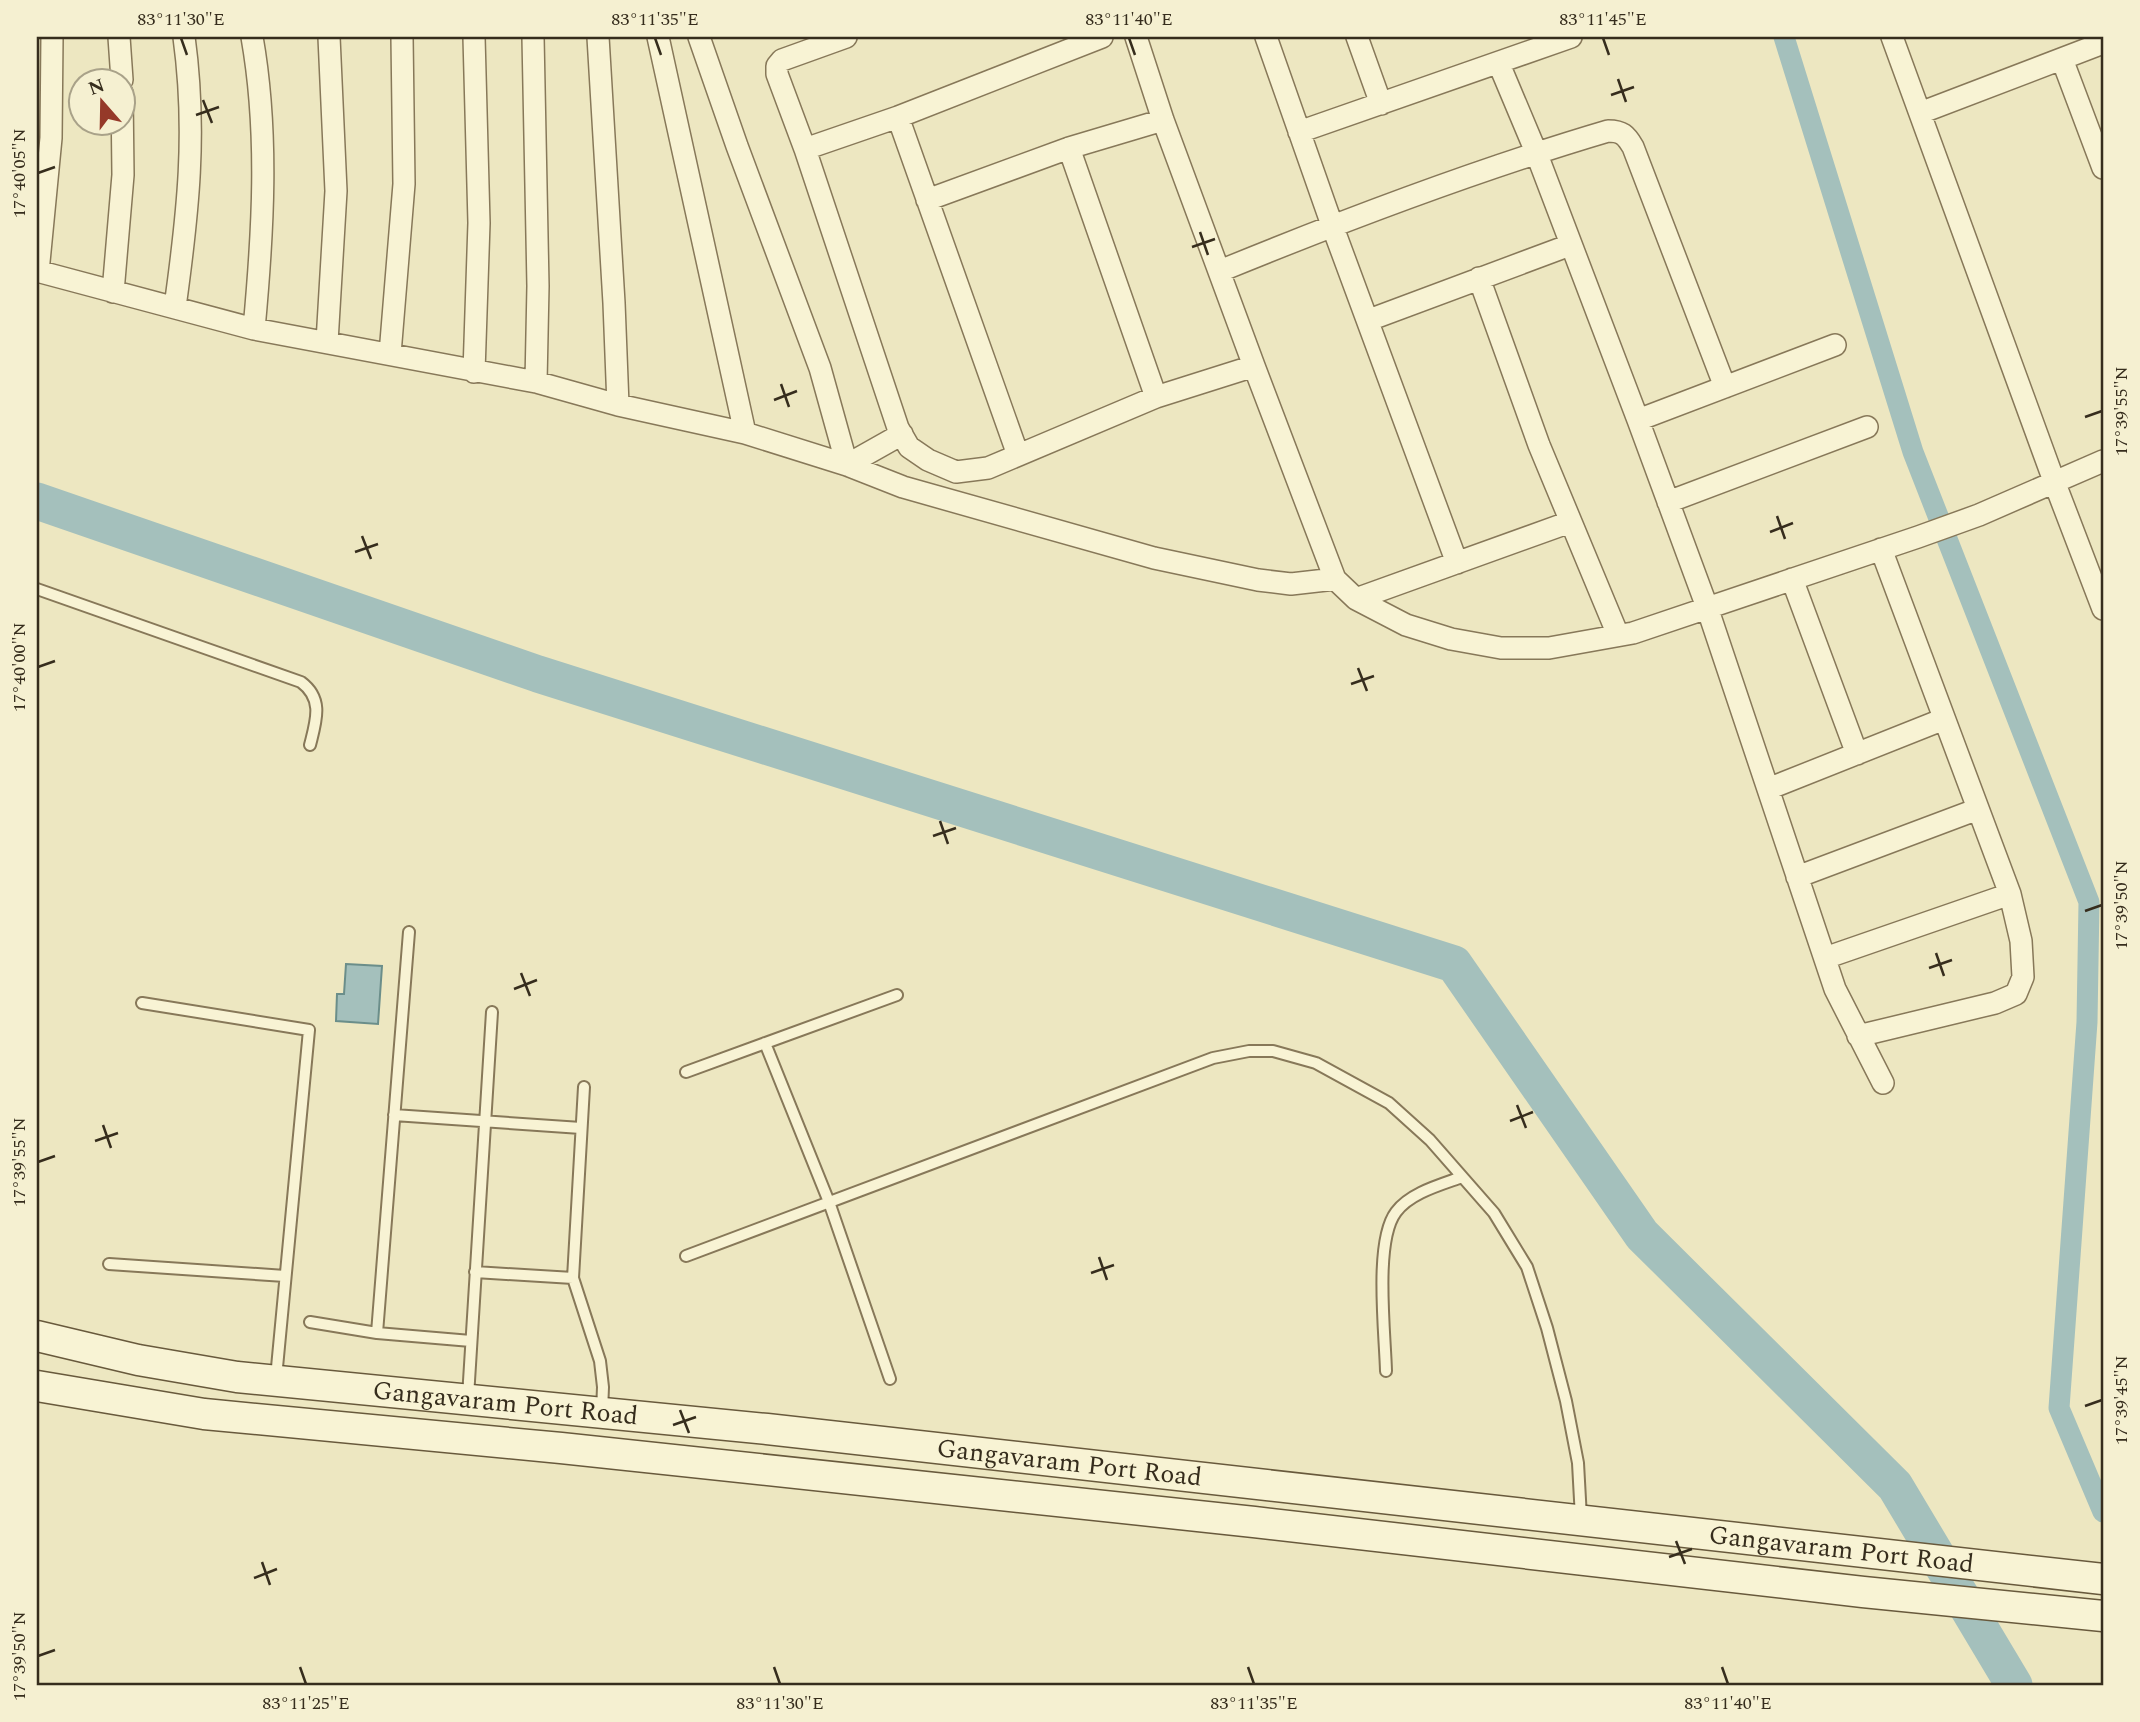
<svg xmlns="http://www.w3.org/2000/svg" width="2140" height="1722" font-family="Spectral,serif">
  <style>
    .water { fill: #a4c0bc; stroke: #6b8e8a; stroke-width: 2 }
    .lines { fill: none; stroke-linecap: round; stroke-linejoin: round }
    .canal { stroke: #a4c0bc; stroke-width: 21 }
    .river { stroke: #a4c0bc; stroke-width: 37 }
    .lane-casing { stroke: #877859; stroke-width: 14 }
    .street-casing { stroke: #877859; stroke-width: 24 }
    .secondary-casing { stroke: #68593c; stroke-width: 33 }
    .lane { stroke: #f8f3d4; stroke-width: 10 }
    .street { stroke: #f8f3d4; stroke-width: 21 }
    .secondary { stroke: #f8f3d4; stroke-width: 30 }
    .ticks { fill: none; stroke: #362d1d; stroke-width: 2.5 }
    .labels { text-anchor: middle; dominant-baseline: central; stroke-width: 7; stroke-linejoin: round; paint-order: stroke }
    .street-label { font-size: 26px; fill: #362d1d; stroke: #f5f0d1 }
    .neatline { fill: none; stroke: #362d1d; stroke-width: 2.5 }
    .ticks-label { font-size: 18px; text-anchor: middle; fill: #362d1d }
  </style>
  <rect width="100%" height="100%" fill="#ede7c1"/>
  <path class="water" d="M346 964 382 966 378 1024 336 1021 337 994H344Z"/>
  <g class="lines">
    <path class="canal" d="M1784 37 1913 452 2089 902 2087 1022 2059 1408 2103 1512"/>
    <path class="river" d="M37 501 538 674 1454 964 1642 1235 1895 1486 2014 1685"/>
    <defs>
      <path id="lane" d="M37 589 301 682C324 699 316 721 310 745
        M142 1003 309 1030 276 1378
        M765 1043 829 1202 890 1379
        M686 1072 897 995
        M584 1087 573 1278 600 1361 603 1387 602 1412
        M394 1115 581 1128
        M686 1256 1213 1058 1249 1051H1273L1316 1063 1389 1103 1430 1140 1494 1213 1527 1267 1547 1328 1566 1401 1578 1463 1581 1518
        M109 1264 285 1276
        M475 1272 573 1278
        M310 1322 377 1333 471 1341
        M377 1333 409 932
        M1386 1371C1385 1332 1374 1241 1396 1212 1410 1193 1440 1185 1462 1177
        M468 1397 492 1012"/>
      <path id="street" d="M119 37 122 80
        M252 37C269 133 263 232 254 329
        M474 37 479 223 474 372
        M533 37 538 286 536 382
        M598 37 614 303 618 405
        M658 37 745 433
        M699 37 737 146 820 368 847 465 902 434
        M846 37 782 60 777 66V74L805 149 898 428 909 447 928 460 956 472 988 468 1156 397 1254 366
        M1136 37 1163 120 1254 366 1335 579 1356 599 1406 625 1451 639 1501 648H1549L1633 633 1918 537 1979 515 2103 461
        M1266 37 1332 225 1457 563
        M1357 37 1381 104
        M1892 37 2054 481 2103 609
        M2062 59 2103 168
        M1499 64 1536 152 1638 420 1707 607 1835 989 1883 1083
        M1920 113 2103 43
        M898 117 1018 455
        M1299 132 1571 37
        M1069 148 1156 397
        M805 149 898 117 1102 37
        M927 200 1069 148 1163 120
        M37 271 254 329 536 382 618 405 745 433 847 465 903 487 1154 558 1258 580 1291 584 1335 579
        M1220 271C1347 219 1476 170 1608 131 1622 131 1626 135 1633 147L1725 387
        M38 272 51 138 52 37
        M1479 278 1539 445 1618 635
        M113 292 123 175 122 93
        M175 307C188 213 197 132 184 37
        M1369 320 1570 245
        M327 342 336 191 329 37
        M390 354 404 184 402 37
        M1638 420 1835 345
        M1668 502 1867 427
        M1792 579 1857 754
        M1356 599 1570 522
        M1768 789 1944 719
        M1797 877 1978 809
        M1825 958 2010 894
        M1858 1036 1995 1003 2016 994 2023 977 2021 941 2010 894 1881 549"/>
      <g id="secondary">
        <path id="s1" d="M37 1336 138 1360 237 1377 767 1429 2103 1579"/>
        <path d="M37 1386 204 1414 561 1448 1254 1522 1863 1592 2103 1616"/>
      </g>
    </defs>
    <use href="#lane" class="lane-casing"/>
    <use href="#street" class="street-casing"/>
    <use href="#secondary" class="secondary-casing"/>
    <use href="#lane" class="lane"/>
    <use href="#street" class="street"/>
    <use href="#secondary" class="secondary"/>
  </g>
  <path class="ticks" d="M181 38 187 55M655 38 661 55M1129 38 1135 55M1603 38 1609 55M1618 79 1626 102M1611 95 1634 87M203 100 212 123M196 115 219 107M38 173 55 167M1200 232 1208 255M1192 247 1215 239M781 384 789 407M774 400 797 391M2085 417 2102 411M1777 516 1785 539M1770 532 1793 523M362 536 371 559M355 552 378 544M38 667 55 661M1358 668 1367 691M1351 684 1374 676M940 821 948 844M933 836 956 828M2085 911 2102 905M1936 953 1944 976M1929 968 1952 960M521 973 530 996M514 989 537 980M1517 1105 1526 1128M1510 1121 1533 1112M103 1125 111 1148M95 1141 118 1133M38 1162 55 1156M1099 1257 1107 1280M1091 1273 1114 1265M2085 1406 2102 1400M680 1410 689 1433M673 1425 696 1417M1676 1541 1685 1564M1669 1557 1692 1549M262 1562 270 1585M254 1578 277 1569M38 1656 55 1650M300 1667 306 1684M774 1667 780 1684M1248 1667 1254 1684M1722 1667 1728 1684"/>
  <g class="labels">
    <g class="street-label">
      <text stroke="none"><textPath href="#s1" startOffset="474">Gangavaram Port Road</textPath></text>
      <text stroke="none"><textPath href="#s1" startOffset="1041">Gangavaram Port Road</textPath></text>
      <text stroke="none"><textPath href="#s1" startOffset="1818">Gangavaram Port Road</textPath></text>
    </g>
  </g>
  <rect width="2140" height="1722" fill="none" stroke="#f5f0d1" stroke-width="77"/>
  <g transform="translate(102 102) rotate(340)"><circle r="33" fill="#f5f0d1" stroke="#a9a289" stroke-width="2"/>
  <path d="M0-5L12 26L0 18L-12 26Z" fill="#953929"/>
  <text y="-10" font-size="19" font-weight="bold" text-anchor="middle" fill="#362d1d">N</text>
  </g>
  <rect x="38" y="38" width="2064" height="1646" class="neatline"/>
  <g class="ticks-label">
    <text x="181" y="25">83°11'30"E</text>
    <text x="655" y="25">83°11'35"E</text>
    <text x="1129" y="25">83°11'40"E</text>
    <text x="1603" y="25">83°11'45"E</text>
    <text transform="translate(19 173) rotate(-90)" y="6">17°40'05"N</text>
    <text transform="translate(2121 411) rotate(-90)" y="6">17°39'55"N</text>
    <text transform="translate(19 667) rotate(-90)" y="6">17°40'00"N</text>
    <text transform="translate(2121 905) rotate(-90)" y="6">17°39'50"N</text>
    <text transform="translate(19 1162) rotate(-90)" y="6">17°39'55"N</text>
    <text transform="translate(2121 1400) rotate(-90)" y="6">17°39'45"N</text>
    <text transform="translate(19 1656) rotate(-90)" y="6">17°39'50"N</text>
    <text x="306" y="1709">83°11'25"E</text>
    <text x="780" y="1709">83°11'30"E</text>
    <text x="1254" y="1709">83°11'35"E</text>
    <text x="1728" y="1709">83°11'40"E</text>
  </g>
</svg>
